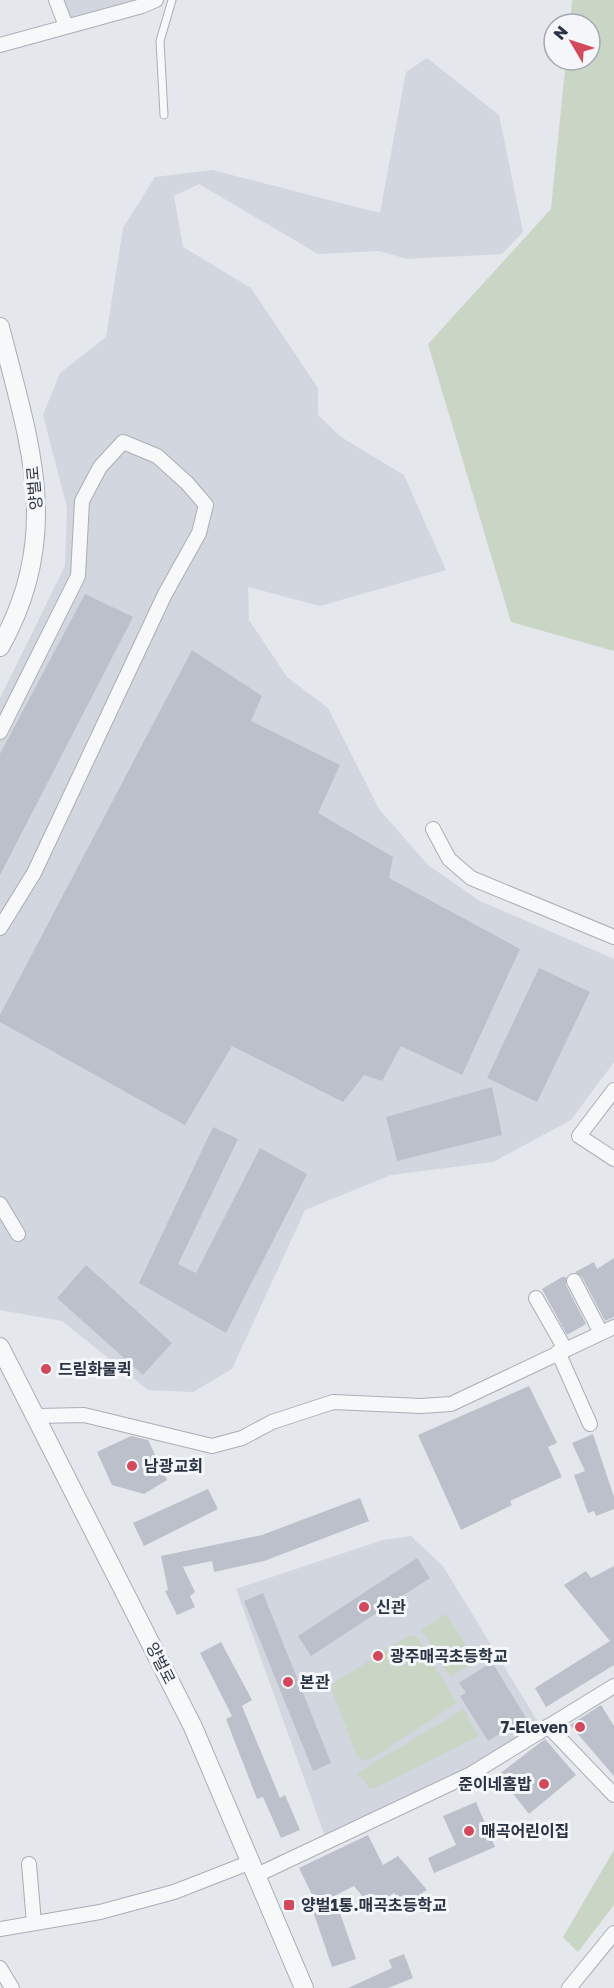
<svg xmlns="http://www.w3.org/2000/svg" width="614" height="1988" font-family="'Golos Text','Noto Sans KR',sans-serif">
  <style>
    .built { fill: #d2d6de }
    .green { fill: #c9d6c5 }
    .building { fill: #bbc0ca }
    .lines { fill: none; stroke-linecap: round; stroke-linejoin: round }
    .service-casing { stroke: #a9aeb7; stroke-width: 9 }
    .minor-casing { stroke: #a9aeb7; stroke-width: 16 }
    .tertiary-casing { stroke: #a9aeb7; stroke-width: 20 }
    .service { stroke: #f7f8fa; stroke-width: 7 }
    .minor { stroke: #f7f8fa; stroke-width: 14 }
    .tertiary { stroke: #f7f8fa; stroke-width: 18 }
    .poi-dot { fill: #d1495b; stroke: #f4f6f9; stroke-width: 2 }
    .labels { text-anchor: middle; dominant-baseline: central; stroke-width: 6; stroke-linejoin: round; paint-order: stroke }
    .street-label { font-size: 16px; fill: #2b3445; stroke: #f4f6f9 }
    .poi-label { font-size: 16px; font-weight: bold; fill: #2b3445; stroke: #f4f6f9; text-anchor: start }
  </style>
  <rect width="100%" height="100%" fill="#e4e7ec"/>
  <path class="built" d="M61 0H136V1L73 19 67 15Z
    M427 58 499 115 523 232 502 254 407 259 379 251 318 254 199 184 174 196 183 247 251 288 318 388V415L341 437 404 475 446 570 320 606 248 587 249 620 287 677 328 708 379 809 428 865 480 901 614 959V1062L571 1120 493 1162 391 1175 305 1210 232 1369 193 1392 148 1390 62 1321 0 1310V698L65 566 67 508 43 415 60 373 106 337 123 228 155 177 212 170 380 213 406 72Z
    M411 1536 443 1566 538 1722 471 1774 327 1842 236 1589 383 1540Z"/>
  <path class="green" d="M572 0H614V651L511 622 428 344 551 209 566 60H590V24H570Z
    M446 1614 476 1662 450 1677 421 1630Z
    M410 1635 418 1638 457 1703 369 1760H362L356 1755 331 1687 334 1683Z
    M464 1709 478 1736 375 1788H370L357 1773Z
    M614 1850V1905L578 1952 563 1937Z"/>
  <path class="building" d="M85 594 133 617 0 875V754Z
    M192 650 262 696 251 721 340 765 318 813 393 857 389 878 520 949 462 1075 401 1046 382 1081 364 1075 343 1102 232 1046 185 1125 0 1022V1015Z
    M539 968 590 992 537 1102 487 1078Z
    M492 1087 502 1135 397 1161 386 1117Z
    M213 1127 238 1139 178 1264 196 1273 260 1148 307 1174 226 1333 139 1283Z
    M614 1258V1317L605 1321 582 1277 575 1272 594 1262 597 1269Z
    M86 1265 172 1343 143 1375 57 1298Z
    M562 1277H566V1285L586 1324 567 1335 542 1289Z
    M529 1386 557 1443 548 1447 562 1477 510 1501 512 1505 461 1530 418 1435Z
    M593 1434 614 1497V1509L596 1516 594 1511 588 1513 574 1475 585 1471 572 1443Z
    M131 1436 148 1440 167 1480 144 1494 112 1485 97 1452Z
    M208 1489 218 1509 144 1546 133 1523Z
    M360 1498 369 1521 264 1561 214 1572 212 1561 183 1567 195 1592 190 1596 195 1607 177 1615 165 1591 168 1590 161 1556 262 1535Z
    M417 1558 430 1578 311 1656 298 1636Z
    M614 1566V1665L546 1707 535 1688 610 1641 564 1585 586 1571 591 1578Z
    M263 1593 331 1763 313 1771 244 1601Z
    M221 1642 252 1700 242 1706 280 1798 285 1795 300 1830 281 1838 263 1797 257 1799 226 1719 232 1716 200 1653Z
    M492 1662 526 1718 488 1741 460 1696 466 1693 459 1683Z
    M601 1705 614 1726V1776L570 1725Z
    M545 1739 576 1775 529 1814 498 1775Z
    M476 1802 495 1847 434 1873 428 1858 456 1845 443 1816Z
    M368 1835 383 1865 398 1856 427 1890 404 1904 394 1893 372 1908 354 1886 334 1896 356 1959 332 1967 313 1911 319 1909 299 1868Z
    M404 1954 413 1978 388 1988H348L392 1968 389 1960Z"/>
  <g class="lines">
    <defs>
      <path id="service" d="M164 115 160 41 172 0"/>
      <path id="minor" d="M56 0 66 26
        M0 45 142 6 156 0
        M0 732 78 576 82 501 100 467 123 442 157 456 187 483 206 505 199 533 165 594 34 873 0 928
        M433 829 449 859 471 878 614 937
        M614 1090 579 1136 614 1159
        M0 1204 18 1234
        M574 1281 601 1333
        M536 1298 565 1349
        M558 1352 590 1424
        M37 1416 84 1415 212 1446 242 1438 272 1422 333 1402 421 1406 451 1404 614 1327
        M548 1726 614 1795
        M29 1864 34 1923
        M257 1875 471 1774 614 1686
        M0 1929 100 1912 174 1892 251 1862
        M0 1968 12 1988
        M569 1988 614 1933"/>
      <path id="tertiary" d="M0 327C29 442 64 534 0 647
        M0 1347 193 1727 304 1988"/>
    </defs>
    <use href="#service" class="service-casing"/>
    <use href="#minor" class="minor-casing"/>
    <use href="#tertiary" class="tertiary-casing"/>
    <use href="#service" class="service"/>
    <use href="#minor" class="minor"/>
    <use href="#tertiary" class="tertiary"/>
  </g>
  <g class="poi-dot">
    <circle cx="46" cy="1369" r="6"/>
    <circle cx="132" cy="1466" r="6"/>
    <circle cx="364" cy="1607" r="6"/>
    <circle cx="378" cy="1656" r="6"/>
    <circle cx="288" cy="1682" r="6"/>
    <circle cx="580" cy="1727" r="6"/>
    <circle cx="544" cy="1784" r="6"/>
    <circle cx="469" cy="1831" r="6"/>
    <rect x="283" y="1899" width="12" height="12" rx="3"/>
  </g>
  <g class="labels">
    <g class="street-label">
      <text transform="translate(34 488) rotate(-95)">양벌로</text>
      <text transform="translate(161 1663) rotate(63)">양벌로</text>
    </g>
    <g class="poi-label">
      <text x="58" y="1369">드림화물퀵</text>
      <text x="144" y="1466">남광교회</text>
      <text x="376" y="1607">신관</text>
      <text x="390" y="1656">광주매곡초등학교</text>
      <text x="300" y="1682">본관</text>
      <text x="568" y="1727" text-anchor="end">7-Eleven</text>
      <text x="532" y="1784" text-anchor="end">준이네홈밥</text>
      <text x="481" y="1831">매곡어린이집</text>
      <text x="301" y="1905">양벌1통.매곡초등학교</text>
    </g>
  </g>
  <g transform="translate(572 42) rotate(309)"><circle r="28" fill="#f4f6f9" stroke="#a4a8b1" stroke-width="1.5"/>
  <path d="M0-4.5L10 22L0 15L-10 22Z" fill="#d1495b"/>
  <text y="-9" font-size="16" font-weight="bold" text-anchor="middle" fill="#2b3445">N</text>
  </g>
</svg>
